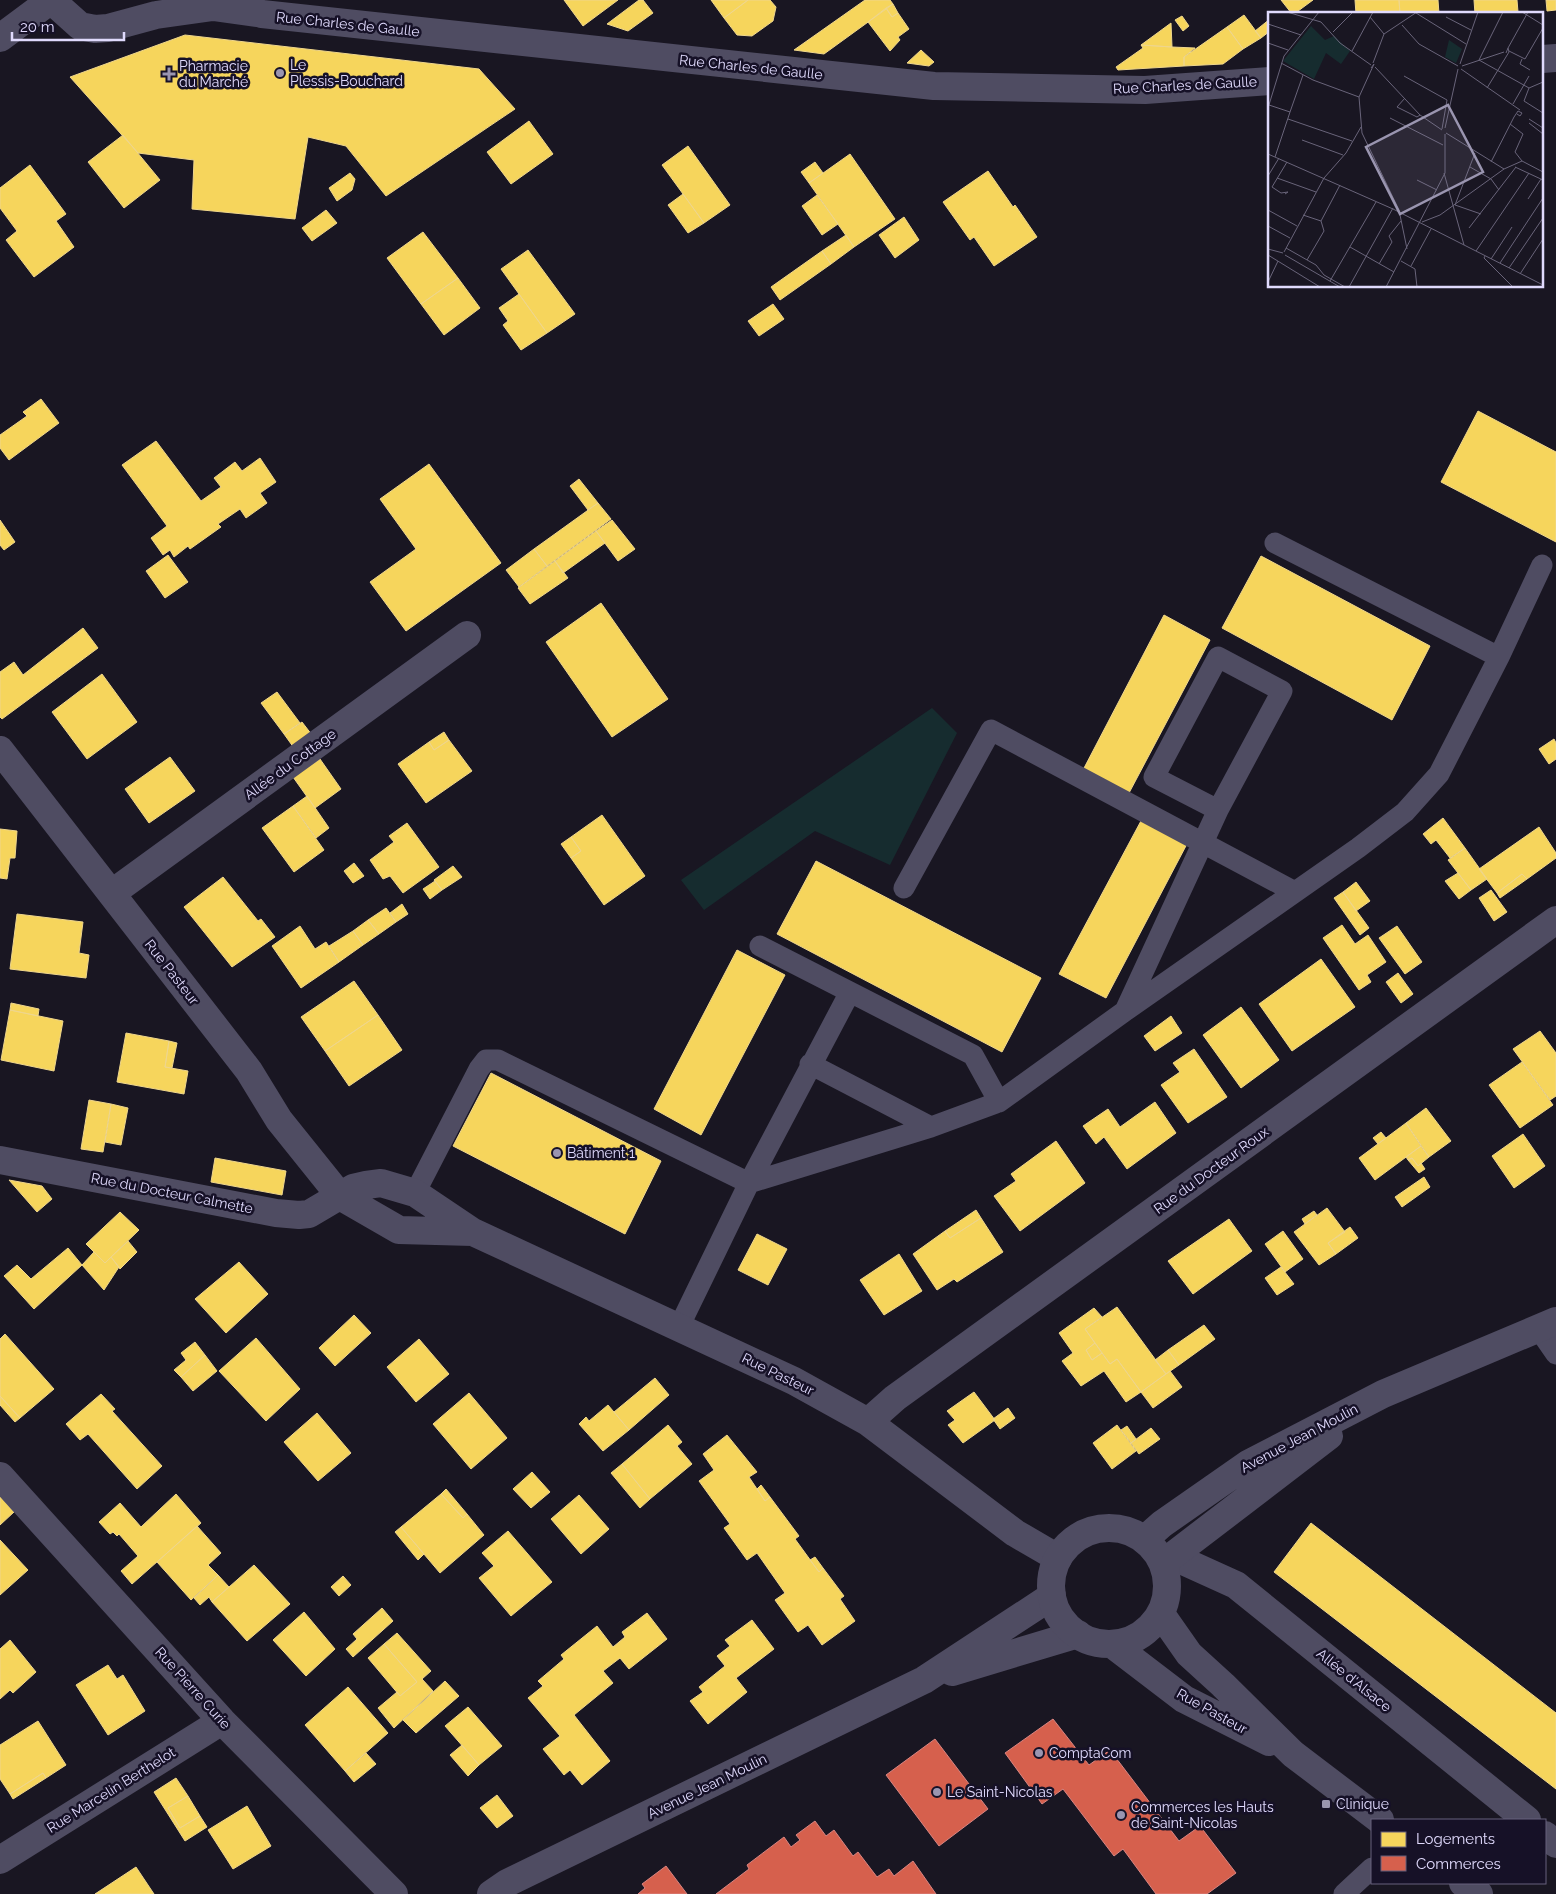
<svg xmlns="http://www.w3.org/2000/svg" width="1556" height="1894" font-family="Raleway,sans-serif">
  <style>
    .green { fill: #162c2f }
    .homes { fill: #f6d55c; stroke: #efd68c }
    .shops { fill: #d6604d; stroke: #d98582 }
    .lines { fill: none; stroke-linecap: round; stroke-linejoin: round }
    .service { stroke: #4f4c62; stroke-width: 21 }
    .minor { stroke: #4f4c62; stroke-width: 28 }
    .tertiary { stroke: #4f4c62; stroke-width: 28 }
    .poi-dot { fill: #9a95b0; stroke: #161127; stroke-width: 2 }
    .labels { text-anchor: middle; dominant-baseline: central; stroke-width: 5; stroke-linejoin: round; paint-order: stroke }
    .street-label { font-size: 14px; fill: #e0dafd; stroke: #161127 }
    .poi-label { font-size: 14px; fill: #e0dafd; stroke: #161127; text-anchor: start }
    .inset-road { fill: none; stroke: #69647a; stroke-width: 1 }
    .view { fill: #9a95b0; fill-opacity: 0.15; stroke: #9a95b0; stroke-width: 2.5 }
    .inset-edge { fill: none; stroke: #e0dafd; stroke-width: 2.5 }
  </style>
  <rect width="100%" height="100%" fill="#191622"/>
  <path class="green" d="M932 708 957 733 890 865 815 831 704 910 681 880Z"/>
  <path class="homes" d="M564 0H618L583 26Z
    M639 0H643L653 13 628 31 607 24Z
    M711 0H748L724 18Z
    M748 0H770L776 7 773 21 752 36 737 35 724 18Z
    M865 0H890L893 4 824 54 794 50Z
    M1281 0H1313L1294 14H1292Z
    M1355 0H1399L1400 14H1356Z
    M1399 0H1438L1439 14H1400Z
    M1474 0H1517L1518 12 1475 14Z
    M1546 0H1556V10L1547 11Z
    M893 4 898 13 892 17 886 8Z
    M886 8 892 17 898 13 909 29 898 37 900 40 890 51 868 22Z
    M1244 15 1261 38 1243 49 1227 27Z
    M1182 16 1189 26 1183 31 1175 20Z
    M1270 19V31L1261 38 1255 31Z
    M1171 23 1172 47 1141 45Z
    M1227 27 1243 49 1223 64 1184 66V57Z
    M185 35 479 69 515 109 386 196 346 146 308 137 295 219 192 209 194 160 138 153 70 77Z
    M1141 45 1172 47 1195 48 1184 57V66L1118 70 1116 67 1143 48Z
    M921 50 934 62 929 66 907 63Z
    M529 121 553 154 511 184 487 152Z
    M123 135 160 180 124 208 88 162Z
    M688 146 730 205 704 223 662 165Z
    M850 154 895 219 854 247 809 183Z
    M815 162 823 173 809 183 801 172Z
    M30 165 66 214 56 221 74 247 34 277 6 240 17 231 0 208V188Z
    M988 171 1013 207 1015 205 1037 237 994 266 974 237 970 240 943 202Z
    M350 173 355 179 352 190 337 201 329 188Z
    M683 194 704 223 688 233 668 205Z
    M817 195 838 224 822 235 802 206Z
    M326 210 337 223 312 241 302 228Z
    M904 217 919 240 895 258 879 235Z
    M423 232 458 278 421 304 387 258Z
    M846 235 854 247 831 264 822 251Z
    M528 250 575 314 547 333 501 269Z
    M822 251 831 264 780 300 771 287Z
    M458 278 480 308 444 335 421 304Z
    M519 294 547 333 521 350 503 325 508 321 499 308Z
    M773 304 784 319 759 336 748 321Z
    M41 399 59 423 9 460 0 448V435L27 416 23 412Z
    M1478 411 1556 452V542L1441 482Z
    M156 441 201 501 221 487 214 478 235 462 242 471 260 458 276 482 260 493 267 503 246 518 240 509 218 524 221 527 190 549 188 546 174 557 170 550 163 555 151 538 167 526 122 465Z
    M429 464 501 563 406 631 370 582 416 549 380 499Z
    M579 479 598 503 588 510 570 486Z
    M598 503 611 519 547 566 534 549Z
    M0 520 15 542 4 550 0 545Z
    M612 520 635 549 618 561 596 531Z
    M596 531 605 543 563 573 555 561Z
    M534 549 547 566 519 587 506 570Z
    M168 555 188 582 165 598 146 571Z
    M1261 556 1430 646 1392 720 1222 628Z
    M555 561 568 578 530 604 518 588Z
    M601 603 668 699 612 737 546 642Z
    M1164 615 1210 640 1129 793 1083 770Z
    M83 628 98 648 2 719 0 717V672L14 662 23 675Z
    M102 674 137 722 87 759 52 712Z
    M277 692 300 723 284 734 261 703Z
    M302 722 312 735 294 748 284 734Z
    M444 732 449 740 434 750 429 742Z
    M1554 739 1556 743V759L1549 764 1539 749Z
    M449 740 472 771 426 803 398 764 429 742 434 750Z
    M170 757 195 791 149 823 125 789Z
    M320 759 341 789 315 808 293 777Z
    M307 796 329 828 316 838 293 806Z
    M293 806 324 850 294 872 262 828Z
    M602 815 645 876 604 905 571 858 581 851 571 837Z
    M1443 818 1465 848 1450 858 1436 840 1431 844 1423 834Z
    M1142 819 1188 842 1106 998 1059 974Z
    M407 823 439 867 403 893 390 876 383 879 370 860 394 842 389 836Z
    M1539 827 1556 853V858L1527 879 1522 874 1497 893 1479 869Z
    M0 829 17 831 15 858H10L7 879 0 878Z
    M571 837 581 851 571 858 561 844Z
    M1465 848 1487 879 1471 890 1448 860Z
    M816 861 1041 978 1002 1052 777 934Z
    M354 863 364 876 353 883 344 871Z
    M453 866 462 877 442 890 434 880Z
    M1458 873 1471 890 1459 899 1445 881Z
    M1522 874 1527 879 1500 898 1497 893Z
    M223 877 258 921 261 919 275 937 232 967 184 907Z
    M435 881 442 890 430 899 423 889Z
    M1356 882 1370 901 1356 911 1343 892Z
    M1491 890 1507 912 1494 921 1479 898Z
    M1343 892 1369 928 1360 935 1334 898Z
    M402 904 408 914 396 922 390 913Z
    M386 908 396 922 379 934 368 920Z
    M17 914 83 922 79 953 89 955 86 978 10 969Z
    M368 920 379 934 363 945 353 931Z
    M1342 925 1355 944 1368 935 1386 962 1367 975 1371 982 1359 990 1323 938Z
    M300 926 315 949 326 942 339 962 301 988 272 946Z
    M1397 926 1422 962 1405 974 1379 938Z
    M353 931 363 945 339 962 329 946Z
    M737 950 785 975 701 1135 654 1109Z
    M1321 959 1355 1007 1292 1051 1259 1004Z
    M1398 973 1413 994 1401 1003 1386 982Z
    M354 981 378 1015 325 1051 301 1017Z
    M11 1003 39 1009 38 1016 10 1010Z
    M1241 1007 1279 1060 1241 1088 1203 1035Z
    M10 1010 63 1021 54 1071 1 1060Z
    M378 1015 402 1050 349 1086 325 1051Z
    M1171 1016 1182 1033 1155 1051 1144 1036Z
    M1540 1031 1556 1053V1096L1550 1100 1513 1049Z
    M126 1033 169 1041 165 1067 188 1071 184 1094 117 1082Z
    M169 1041 177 1043 172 1068 165 1067Z
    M1194 1049 1227 1097 1188 1123 1161 1085 1180 1072 1173 1063Z
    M1522 1062 1553 1105 1520 1128 1489 1085Z
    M491 1073 661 1161 625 1234 453 1146Z
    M89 1100 111 1104 103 1152 81 1149Z
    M1155 1102 1176 1133 1127 1169 1104 1137 1096 1144 1083 1126 1108 1109 1120 1127Z
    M111 1104 128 1108 121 1145 105 1142Z
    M1426 1108 1451 1141 1429 1157 1406 1123Z
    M1406 1123 1421 1146 1375 1180 1359 1158Z
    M1381 1132 1386 1138 1378 1144 1373 1138Z
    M1523 1134 1545 1166 1514 1188 1492 1156Z
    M1056 1141 1085 1183 1020 1231 994 1196 1016 1181 1011 1174Z
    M1421 1146 1429 1157 1418 1166 1412 1158 1408 1160 1406 1157Z
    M215 1158 286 1171 282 1195 211 1182Z
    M1412 1158 1418 1166 1421 1163 1425 1169 1419 1173 1408 1160Z
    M1424 1177 1430 1187 1402 1207 1395 1197Z
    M9 1180 42 1186 52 1199 37 1212Z
    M1327 1208 1345 1232 1328 1243 1336 1254 1319 1265 1294 1232Z
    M976 1210 981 1218 950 1238 945 1231Z
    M1314 1211 1317 1215 1305 1224 1302 1219Z
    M120 1212 139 1230 105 1263 86 1244Z
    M981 1218 1003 1252 957 1282 954 1279 937 1290 913 1254 945 1231 950 1238Z
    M1229 1219 1252 1251 1193 1294 1168 1261Z
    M1350 1227 1358 1238 1336 1254 1328 1243Z
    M1283 1231 1303 1259 1285 1272 1265 1244Z
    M757 1234 787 1249 768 1285 738 1270Z
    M128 1241 137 1252 120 1269 111 1257Z
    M68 1248 82 1265 34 1309 4 1276 17 1265 31 1279Z
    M94 1252 105 1263 111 1257 119 1267 104 1290 82 1265Z
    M899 1254 922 1291 884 1315 860 1280Z
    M239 1262 268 1294 226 1333 195 1299Z
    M1281 1267 1294 1284 1277 1295 1265 1278Z
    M1117 1307 1166 1374 1141 1392 1117 1359 1110 1364 1085 1329Z
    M1094 1308 1102 1317 1085 1329 1095 1343 1086 1350 1092 1360 1102 1353 1110 1364 1117 1359 1141 1392 1126 1402 1104 1371 1081 1386 1062 1361 1073 1353 1059 1333Z
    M354 1315 371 1333 335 1366 319 1348Z
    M1204 1325 1215 1339 1179 1365 1168 1350Z
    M5 1334 54 1389 20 1418 0 1396V1339Z
    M256 1338 300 1389 266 1421 219 1371Z
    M419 1339 449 1374 416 1402 387 1367Z
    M195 1342 205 1355 181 1377 174 1370 186 1360 181 1353Z
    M1095 1343 1102 1353 1092 1360 1086 1350Z
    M1168 1350 1179 1365 1166 1374 1155 1360Z
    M205 1355 217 1371 193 1391 181 1377Z
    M1170 1371 1182 1387 1153 1408 1141 1392Z
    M655 1378 669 1395 629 1430 614 1412Z
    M974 1392 995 1420 963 1443 948 1425 955 1420 947 1411Z
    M469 1393 507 1438 471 1469 433 1424Z
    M101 1394 115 1409 112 1411 162 1466 137 1489 88 1434 80 1440 66 1424Z
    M0 1396 20 1418 15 1422 0 1405Z
    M608 1405 629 1430 603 1451 579 1424 586 1417 589 1421Z
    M1008 1408 1015 1418 1000 1429 993 1419Z
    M317 1413 351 1453 318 1481 284 1442Z
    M668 1425 682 1442 677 1446 692 1464 650 1499 622 1464Z
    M1117 1425 1136 1451 1112 1469 1093 1443Z
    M1127 1426 1136 1439 1131 1443 1121 1430Z
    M1151 1428 1160 1439 1139 1454 1131 1443Z
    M727 1435 757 1472 749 1477 765 1501 770 1497 799 1536 795 1539 819 1572 823 1568 844 1596 840 1599 855 1621 822 1645 808 1625 798 1632 775 1600 785 1593 757 1553 747 1560 724 1528 730 1524 699 1481 714 1470 703 1454Z
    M622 1464 650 1499 640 1508 611 1473Z
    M532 1472 550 1492 531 1508 513 1489Z
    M761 1485 770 1497 765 1501 757 1489Z
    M446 1489 467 1514 463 1518 441 1494Z
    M176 1494 201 1523 132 1584 121 1571 138 1556 119 1534 117 1536 113 1532 110 1534 99 1522 120 1503 141 1527Z
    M441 1494 463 1518 467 1514 484 1535 440 1573 401 1527Z
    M579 1495 609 1529 581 1554 551 1519Z
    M0 1496 14 1512 0 1525Z
    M1311 1523 1556 1713V1789L1274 1572Z
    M197 1526 221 1553 208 1565 218 1575 191 1600 157 1562Z
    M401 1527 424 1554 418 1560 395 1532Z
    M508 1531 552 1582 511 1616 479 1578 494 1566 482 1553Z
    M0 1540 28 1570 0 1595Z
    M815 1557 823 1568 819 1572 810 1560Z
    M254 1565 290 1604 247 1641 212 1602Z
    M218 1575 229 1587 212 1602 209 1597 200 1605 194 1598Z
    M343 1576 351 1585 339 1596 331 1587Z
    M382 1608 393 1621 353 1657 346 1649 357 1639 353 1634Z
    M304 1612 335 1649 306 1676 273 1640Z
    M647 1613 667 1639 629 1669 620 1658 603 1671 613 1683 574 1715 610 1761 582 1785 570 1770 564 1775 543 1749 560 1736 528 1698 543 1686 538 1681 564 1659 561 1655 597 1626 613 1647 625 1637 622 1632Z
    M752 1620 774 1649 736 1678 747 1692 708 1724 690 1701 703 1692 699 1687 725 1666 717 1656 730 1646 725 1640Z
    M397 1633 431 1671 422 1679 433 1691 394 1728 378 1708 397 1692 400 1696 417 1682 384 1644Z
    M10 1640 36 1672 13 1693 10 1690 0 1699V1649Z
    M384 1644 417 1682 400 1696 368 1658Z
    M108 1665 117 1679 123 1675 145 1711 108 1735 76 1685Z
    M445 1681 459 1696 416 1733 403 1720Z
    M348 1687 388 1733 345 1771 305 1725Z
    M468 1707 502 1746 479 1765 445 1726Z
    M38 1721 66 1765 46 1778 43 1773 10 1794 0 1779V1745Z
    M462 1745 479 1765 468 1776 450 1755Z
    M366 1753 376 1764 354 1782 345 1771Z
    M43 1773 46 1778 13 1799 10 1794Z
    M176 1778 188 1796 168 1808 180 1828 200 1816 207 1827 185 1841 154 1792Z
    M497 1795 513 1816 497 1828 480 1808Z
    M188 1796 200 1816 180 1828 168 1808Z
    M247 1806 271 1846 233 1869 208 1830Z
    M136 1867 154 1894H95Z"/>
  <path class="shops" d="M1053 1719 1089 1765 1110 1750 1179 1841 1200 1826 1236 1873 1207 1894H1156L1123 1849 1114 1856 1063 1789 1042 1804 1005 1753Z
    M935 1739 988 1809 939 1846 886 1775Z
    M815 1821 826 1836 834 1830 853 1856 858 1852 877 1877 889 1869 894 1876 913 1861 936 1894H716L749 1869 747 1865 784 1837 791 1847 800 1840 796 1835Z
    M666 1866 687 1894H638L645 1888 642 1884Z"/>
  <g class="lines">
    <path class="service" d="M1275 543 1499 657
      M904 888 991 730 1295 892
      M760 946 850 992
      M1125 1011 1218 810 1282 691 1218 657 1154 777 1218 810
      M810 1064 931 1127
      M415 1193 479 1069 486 1060H498L749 1183 850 992 973 1055 999 1102
      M679 1327 749 1183 931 1127 999 1102 1125 1011 1358 848 1405 812 1439 774 1499 657 1542 565
      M1538 1328 1556 1354
      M1344 1894 1372 1868"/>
    <path class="minor" d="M0 750 249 1071 279 1120 340 1196 399 1230 473 1232
      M112 893 467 635
      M0 1160 276 1213 299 1215 309 1214 353 1188 366 1185 381 1183 415 1193 473 1232 794 1381 868 1422 1015 1533 1058 1558
      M868 1422 895 1398 1556 920
      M0 1476 222 1721 394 1894
      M1172 1556 1236 1585 1527 1820
      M952 1672 1078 1634
      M1545 1835 1556 1844
      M0 1860 222 1721
      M491 1894 507 1883 924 1680 1052 1596"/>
    <path class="tertiary" d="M51 0 80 26 95 29 108 28 156 15 213 7 256 13
      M238 0 251 10 262 14 934 86 1145 90 1270 81
      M0 38 51 0
      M1542 59 1556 58
      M1051 1586a58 58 0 1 1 116 0a58 58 0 1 1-116 0Z
      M1145 1539 1162 1524 1248 1464 1383 1394 1556 1321
      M1163 1563 1329 1436
      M1161 1614 1189 1654 1223 1685 1293 1754 1380 1820
      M1112 1644 1184 1699 1269 1742
      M1463 1883 1479 1894"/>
  </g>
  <g class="poi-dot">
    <circle cx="280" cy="73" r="5"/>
    <path d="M166.5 66.5h5v5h5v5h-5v5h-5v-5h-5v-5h5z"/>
    <circle cx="557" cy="1153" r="5"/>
    <circle cx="1039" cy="1753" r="5"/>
    <circle cx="937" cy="1792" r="5"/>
    <rect x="1321" y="1799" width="10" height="10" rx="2.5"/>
    <circle cx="1121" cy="1815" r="5"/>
  </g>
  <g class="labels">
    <g class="street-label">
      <text transform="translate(348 24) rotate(6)">Rue Charles de Gaulle</text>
      <text transform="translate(751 67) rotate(6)">Rue Charles de Gaulle</text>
      <text transform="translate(1185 85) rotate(-3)">Rue Charles de Gaulle</text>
      <text transform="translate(290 764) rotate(-36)">Allée du Cottage</text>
      <text transform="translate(172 972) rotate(52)">Rue Pasteur</text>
      <text transform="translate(1211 1170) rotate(-36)">Rue du Docteur Roux</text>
      <text transform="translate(172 1193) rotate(11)">Rue du Docteur Calmette</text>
      <text transform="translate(778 1374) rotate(26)">Rue Pasteur</text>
      <text transform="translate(1299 1438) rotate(-28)">Avenue Jean Moulin</text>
      <text transform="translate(1354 1680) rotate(39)">Allée d'Alsace</text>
      <text transform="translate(193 1688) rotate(48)">Rue Pierre Curie</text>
      <text transform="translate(1212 1711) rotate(29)">Rue Pasteur</text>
      <text transform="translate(707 1786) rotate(-26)">Avenue Jean Moulin</text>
      <text transform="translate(111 1790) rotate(-32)">Rue Marcelin Berthelot</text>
    </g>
    <g class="poi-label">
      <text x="290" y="65">Le<tspan x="290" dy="16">Plessis-Bouchard</tspan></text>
      <text x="179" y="66">Pharmacie<tspan x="179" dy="16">du Marché</tspan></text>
      <text x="567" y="1153">Bâtiment 1</text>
      <text x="1049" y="1753">ComptaCom</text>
      <text x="947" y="1792">Le Saint-Nicolas</text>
      <text x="1336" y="1804">Clinique</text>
      <text x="1131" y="1807">Commerces les Hauts<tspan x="1131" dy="16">de Saint-Nicolas</tspan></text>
    </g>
  </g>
  <g transform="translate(1268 12)">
    <rect width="275" height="275" fill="#191622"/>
    <path d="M43 14 57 28 66 24 82 39 73 52 58 41 46 67 15 49ZM181 28 194 37 188 51 177 45Z" fill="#162c2f"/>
    <path class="inset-road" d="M19 0 53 10 72 31 103 53M235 0 211 48 261 76M254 0 275 13M148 1 198 32M102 5 116 22M178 5 203 18M0 12 33 23M134 13 151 32 190 54M65 20 85 0M0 31 20 38M240 36 260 0M84 39 105 0M241 39 257 47 275 16M254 47 252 52 262 58M13 51 45 68 91 85M105 51 116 22 149 0M192 52 210 0M194 54 236 40M107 55 152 103 174 118M103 56 106 52 91 85 94 121 131 198 139 237M193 57 252 98M136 64 179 88 174 117M275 70 261 76 256 89 275 101M219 76 241 40 240 36 238 41M137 86 129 95 149 105 152 103M245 92 261 64M1 93 22 100 7 145M0 96 16 44 51 0M22 100 35 63M122 106 175 133M20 107 84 129M261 107 275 116M261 111 275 122M242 112 255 122 247 140 254 149M177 116 190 57M178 121 236 157M34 128 75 143M0 142 125 197 275 273M254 149 275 160M223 150 246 105 250 99 254 101 252 104 249 102M202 155 223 167 231 178M247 155 275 168M176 161 196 233M0 164 11 146M9 166 48 180M149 168 169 178M17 182 20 180 13 181 4 175 19 150M260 187 273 167M187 193 207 141M187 193 213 202M0 198 29 214M35 203 53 209M53 209 72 173M154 210 172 203 236 157 254 149M0 214 22 226M201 216 248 155M82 235 126 260M18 236 48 253 56 263 77 275M0 237 15 241M208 239 261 161M16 240 56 166 78 141 93 115M0 243 52 275M17 243 72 275M217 244 216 246 245 275M223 247 244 215M39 248 56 219 53 209M133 249 147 257 149 275M232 251 275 186M111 252 124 230 121 224 133 209M143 254 163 217M241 256 275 206M252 262 275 227M62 269 108 190M0 270 10 249M81 275 125 196M118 275 177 161V122"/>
    <path class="view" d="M180 93 215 160 132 202 98 135Z"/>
    <rect width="275" height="275" class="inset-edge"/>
  </g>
  <rect x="1371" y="1819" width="175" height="65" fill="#161127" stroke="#67617d"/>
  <rect x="1381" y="1832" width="25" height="15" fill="#f6d55c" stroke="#67617d"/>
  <text x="1416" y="1844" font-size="15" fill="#e0dafd">Logements</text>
  <rect x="1381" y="1856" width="25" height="15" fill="#d6604d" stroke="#67617d"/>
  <text x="1416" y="1869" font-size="15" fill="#e0dafd">Commerces</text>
  <path d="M12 32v8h112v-8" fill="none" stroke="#e0dafd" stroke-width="2.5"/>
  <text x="20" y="32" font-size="15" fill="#e0dafd" stroke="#161127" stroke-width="4" paint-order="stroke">20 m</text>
</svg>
